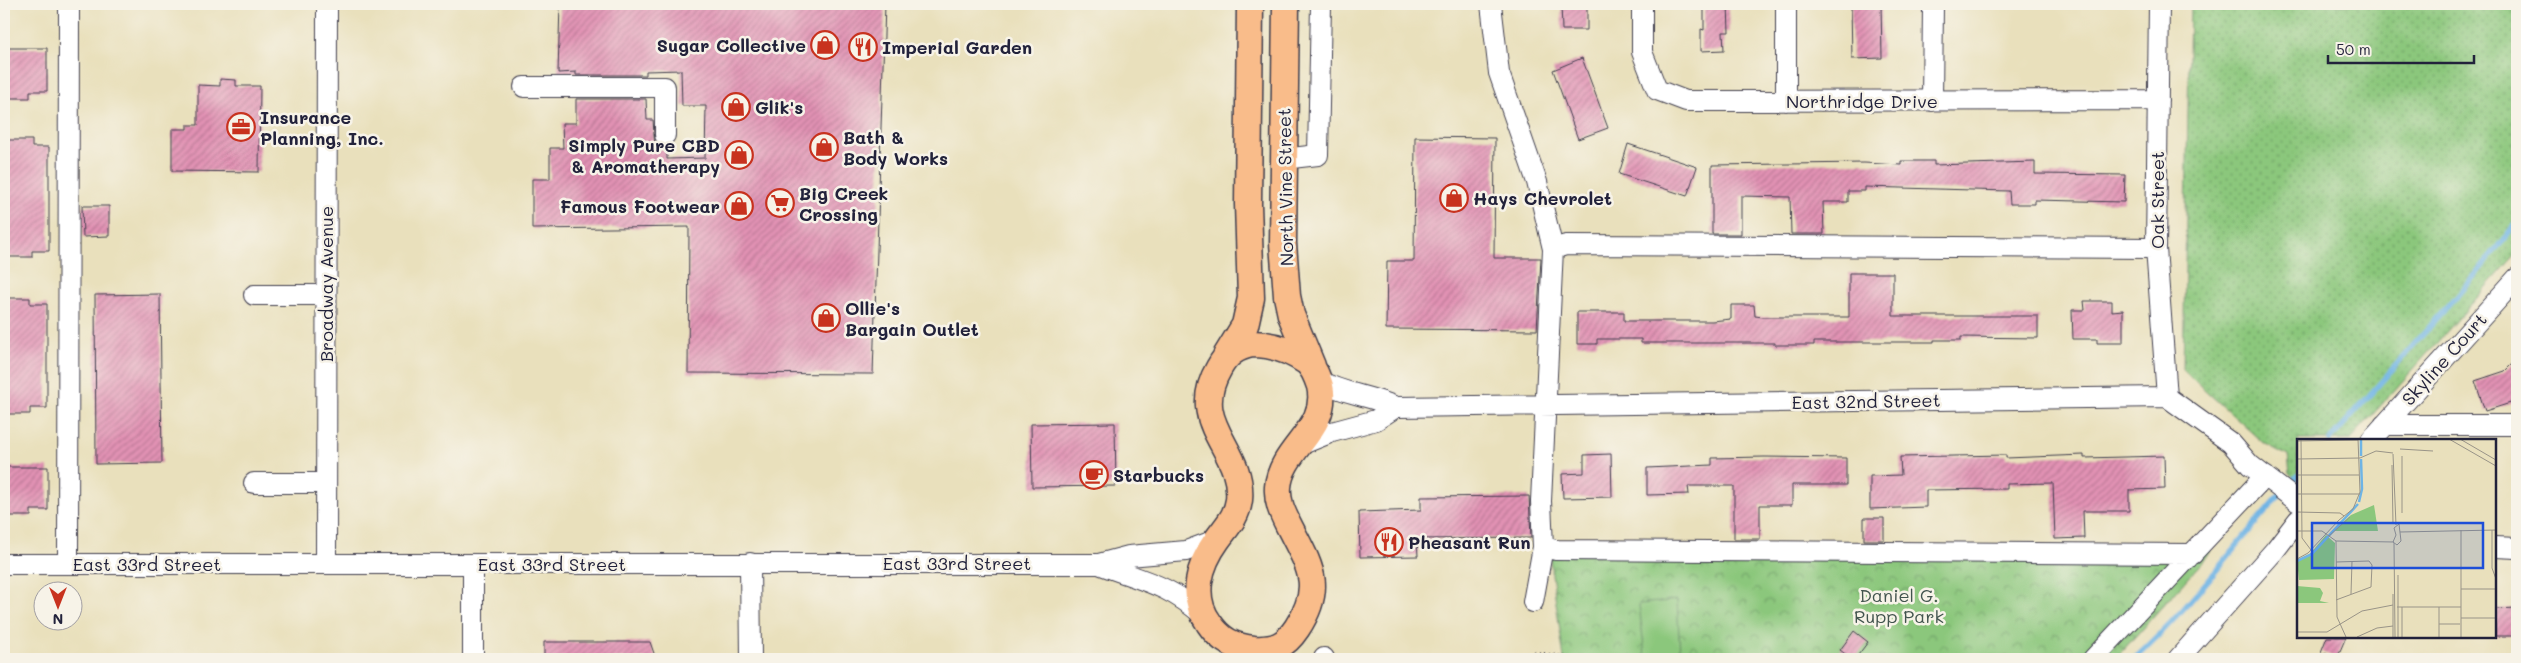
<svg xmlns="http://www.w3.org/2000/svg" width="2521" height="663" font-family="Mali,sans-serif">
  <style>
    .grass { fill: url(#grass-dots); stroke: #56745c }
    .park { fill: url(#park-crowns); stroke: #56745c }
    .pitch { fill: #8bc77c; stroke: #56745c }
    .lines { fill: none; stroke-linecap: round; stroke-linejoin: round }
    .stream { stroke: #6eb4e5; stroke-width: 5.5 }
    .building { fill: url(#building-hatch) }
    .minor-casing { stroke: #403e4e; stroke-width: 22 }
    .major-casing { stroke: #403e4e; stroke-width: 29 }
    .path { stroke: #403e4e; stroke-width: 3; stroke-dasharray: 1 4; stroke-linecap: butt }
    .minor { stroke: #fff; stroke-width: 20 }
    .major { stroke: #f9bc8a; stroke-width: 26 }
    .labels { text-anchor: middle; dominant-baseline: central; stroke-width: 5; stroke-linejoin: round; paint-order: stroke }
    .poi-label { font-size: 18px; font-weight: bold; fill: #22223b; stroke: #f7f3e8; text-anchor: start }
    .street-label { font-size: 18px; fill: #22223b; stroke: #f7f3e8 }
    .park-label { font-size: 18px; fill: #42544e; stroke: #f7f3e8 }
    .inset-river { fill: none; stroke: #6eb4e5; stroke-width: 2.5 }
    .inset-road { fill: none; stroke: #999488; stroke-width: 1 }
    .view { fill: #1d4ed8; fill-opacity: 0.15; stroke: #1d4ed8; stroke-width: 2.5 }
    .inset-edge { fill: none; stroke: #22223b; stroke-width: 2.5 }
  </style>
  <defs>
    <pattern id="grass-dots" width="8" height="8" patternUnits="userSpaceOnUse" patternTransform="scale(1.25)"><rect width="8" height="8" fill="#8bc77c"/><path d="M2 2h.1M6 6h.1" fill="none" stroke="#71a167" stroke-width="1.8" stroke-linecap="round"/></pattern>
    <pattern id="park-crowns" width="20" height="18" patternUnits="userSpaceOnUse" patternTransform="scale(1.25)"><rect width="20" height="18" fill="#8bc77c"/><path d="M2 6a3 3 0 1 1 6 0M12 15a3 3 0 1 1 6 0" fill="none" stroke="#71a167"/></pattern>
    <pattern id="building-hatch" width="6" height="6" patternUnits="userSpaceOnUse" patternTransform="scale(1.25)"><rect width="6" height="6" fill="#e292b4"/><path d="M-1 1l2-2M0 6l6-6M5 7l2-2" fill="none" stroke="#b77794"/></pattern>
  </defs>
  <rect width="100%" height="100%" fill="#f7f3e8"/>
  <filter id="ink" filterUnits="userSpaceOnUse"><feTurbulence type="fractalNoise" baseFrequency=".02" numOctaves="2"/><feDisplacementMap in="SourceGraphic" scale="10" xChannelSelector="R" yChannelSelector="G"/><feConvolveMatrix kernelMatrix="1 2 1 2 8 2 1 2 1" color-interpolation-filters="sRGB"/></filter>
  <filter id="wash" filterUnits="userSpaceOnUse"><feTurbulence type="fractalNoise" baseFrequency=".0096" numOctaves="4" result="noise"/><feDisplacementMap in="SourceGraphic" scale="20" xChannelSelector="R" yChannelSelector="G"/><feGaussianBlur stdDeviation="1.12" result="paint"/><feColorMatrix in="noise" values="0 0 0 0 0 0 0 0 0 0 0 0 0 0 0 0 0 1.4 0 .05"/><feComposite in="paint" operator="in"/></filter>
  <g filter="url(#wash)">
    <rect width="100%" height="100%" fill="#e9e0bc"/>
    <path class="grass" d="M2190 4H2517V253L2350 440H2298V481L2290 473 2288 456 2262 442 2183 370Z"/>
    <path class="park" d="M2212 551 2115 659H1564L1549 553Z"/>
    <path class="pitch" d="M1677 600 1680 653 1645 656 1639 604Z"/>
    <g class="lines">
      <path class="stream" d="M2330 440 2477 273 2517 222
        M2134 659C2195 604 2241 535 2298 476"/>
    </g>
    <g id="blocks">
      <path class="building" d="M560 4H885L873 374 688 373 689 227 532 229V179H550V148H563L562 123H576V99H646L647 120H653L655 149H667V159L705 158 706 106H682L681 70 646 71V75H576V72L558 73Z
        M1561 4H1587V30H1562Z
        M1704 4H1728L1729 32H1723L1724 50 1701 51V29L1704 30Z
        M1851 4H1881L1882 58 1852 59Z
        M4 48H47V91H30V98H5Z
        M1582 58 1608 128 1578 139 1553 70Z
        M220 79 236 80V86H260L259 172 172 171V129H187V125H198V85L220 86Z
        M1415 137 1495 138 1494 258H1541L1537 330 1386 329 1387 261H1414Z
        M7 140H32V147H49V251H32V257H7V250H4V147H7Z
        M1628 144 1697 167 1687 196 1619 174Z
        M1901 161H1934V165L2035 162V174L2125 175 2124 202 2035 200V204H2010L2009 191 1865 187V191H1848V202H1823L1824 234H1791L1790 197 1741 196V234H1712V165L1864 163 1901 165Z
        M82 206H109V236L83 237Z
        M1849 273H1893V316H2038V338L1961 337V340H1934V342H1814V345H1775V343H1641V339H1597V344H1577V312H1624V321H1712L1731 319V305H1754L1755 316 1763 317H1849Z
        M160 294 162 463 96 464 95 295Z
        M5 298H30V304H47V408H30V414H5Z
        M2084 301H2112V311L2123 310V343H2097V339H2073L2072 310H2085Z
        M2517 359V401L2485 411 2475 381 2505 371Z
        M1115 423 1116 486 1032 487 1031 424Z
        M1611 454 1612 497 1563 498 1562 474 1584 473V455Z
        M2006 455V458L2084 455V458L2164 456 2165 489 2129 490V511H2083L2084 538 2055 539 2053 483 2007 484V489L1926 490V507L1870 509V476L1901 475 1900 457Z
        M1764 457 1846 458V485H1792V505H1760V539H1734V486H1688L1689 494 1647 495V468L1712 465V458Z
        M4 467H48V510H31V516H6Z
        M1529 496 1531 538 1417 539 1418 556 1360 557 1359 512 1421 510V497Z
        M1864 518H1884V540H1864Z
        M2517 608V636H2495V609Z
        M1854 631 1868 642 1855 659H1852L1840 650Z
        M2327 637H2346L2337 658 2321 652Z
        M544 642H650L656 659H544Z"/>
    </g>
  </g>
  <g filter="url(#ink)">
    <use href="#blocks" fill-opacity="0" stroke="#403e4e" stroke-width="1"/>
    <g class="lines">
      <defs>
        <path id="minor" d="M1491 4 1499 73 1537 182 1553 249 1541 501 1543 547 1556 550 2193 554
          M1642 4V52L1657 90 1686 101 2158 100
          M2159 4 2156 248 2167 397
          M524 87H665V135
          M1786 101V4
          M1932 101 1933 4
          M1283 159 1318 155 1321 4
          M1553 249 1566 245 2156 248
          M254 295H326
          M1318 380C1343 394 1369 395 1396 407L2167 397 2231 443 2250 465 2298 502
          M2384 425H2517
          M2371 440 2517 278
          M1300 445 1332 432 1376 420 1396 407
          M254 483H326
          M2495 547 2517 548
          M750 563 751 659
          M4 564H1099L1129 556 1186 551 1218 539
          M68 564 69 4
          M326 564 327 4
          M473 564V659
          M1099 564C1142 581 1166 583 1203 615
          M1533 602 1543 547
          M1324 658V659
          M2093 659 2265 476
          M2178 659 2275 550 2298 520"/>
        <path id="major" d="M1286 4 1283 243 1287 296 1291 315 1312 366
          M1252 344C1273 344 1290 350 1307 362 1314 368 1317 377 1320 386 1330 429 1281 448 1278 487 1277 501 1282 512 1288 524 1309 566 1325 585 1297 628 1285 646 1275 650 1254 649 1234 647 1220 640 1209 623 1190 597 1199 565 1217 540 1226 527 1237 517 1239 500 1244 447 1186 425 1219 368 1227 353 1237 347 1252 344Z
          M1226 356 1245 325 1251 298 1248 204 1250 4"/>
      </defs>
      <use href="#minor" class="minor-casing"/>
      <use href="#major" class="major-casing"/>
      <path class="path" d="M1534 652 1579 659
        M1839 659 1843 653"/>
      <use href="#minor" class="minor"/>
      <use href="#major" class="major"/>
    </g>
  </g>
  <defs>
    <symbol id="shop-ring" viewBox="-11 -11 22 22"><circle r="9.5" fill="#f7f3e8" stroke="#c8321e" stroke-width="1.5"/><path d="M-5-2.5h2.3a2.7 3.5 0 0 1 5.4 0H5L5.5 6h-11ZM-1.5-2.5h3a1.5 2.3 0 0 0-3 0Z" fill="#c8321e"/></symbol>
    <symbol id="restaurant-ring" viewBox="-11 -11 22 22"><circle r="9.5" fill="#f7f3e8" stroke="#c8321e" stroke-width="1.5"/><path d="M-5-6h1v4h1v-4h1v4h1v-4h1v5L-1.5 .5V6h-2V.5L-5-1ZM5-6V6H3V1.5H1.5Q1.5-4 5-6Z" fill="#c8321e"/></symbol>
    <symbol id="office-ring" viewBox="-11 -11 22 22"><circle r="9.5" fill="#f7f3e8" stroke="#c8321e" stroke-width="1.5"/><path d="M-6-3h4V-5.5h4V-3h4V5H-6ZM-1-4.5V-3h2v-1.5ZM-6 0V1H6V0Z" fill="#c8321e"/></symbol>
    <symbol id="supermarket-ring" viewBox="-11 -11 22 22"><circle r="9.5" fill="#f7f3e8" stroke="#c8321e" stroke-width="1.5"/><path d="M-6-5.5h2.5l.6 2H6L4.5 2H-2.5L-4.4-4H-6ZM-1.5 3.2a1.3 1.3 0 1 0 .1 0ZM3 3.2a1.3 1.3 0 1 0 .1 0Z" fill="#c8321e"/></symbol>
    <symbol id="cafe-ring" viewBox="-11 -11 22 22"><circle r="9.5" fill="#f7f3e8" stroke="#c8321e" stroke-width="1.5"/><path d="M-5.5-4.5H6V0H3Q3 3.5 0 3.5H-2.5Q-5.5 3.5-5.5 0ZM3-3.2v2h1.7v-2ZM-6 4.5H4V6H-6Z" fill="#c8321e"/></symbol>
  </defs>
  <g fill-rule="evenodd">
    <use href="#shop-ring" x="809" y="29" width="32" height="32"/>
    <use href="#restaurant-ring" x="847" y="31" width="32" height="32"/>
    <use href="#shop-ring" x="720" y="91" width="32" height="32"/>
    <use href="#office-ring" x="225" y="111" width="32" height="32"/>
    <use href="#shop-ring" x="808" y="131" width="32" height="32"/>
    <use href="#shop-ring" x="723" y="139" width="32" height="32"/>
    <use href="#shop-ring" x="1438" y="182" width="32" height="32"/>
    <use href="#supermarket-ring" x="764" y="187" width="32" height="32"/>
    <use href="#shop-ring" x="723" y="190" width="32" height="32"/>
    <use href="#shop-ring" x="810" y="302" width="32" height="32"/>
    <use href="#cafe-ring" x="1078" y="459" width="32" height="32"/>
    <use href="#restaurant-ring" x="1373" y="526" width="32" height="32"/>
  </g>
  <g class="labels">
    <g class="poi-label">
      <text x="806" y="45" text-anchor="end">Sugar Collective</text>
      <text x="882" y="47">Imperial Garden</text>
      <text x="755" y="107">Glik's</text>
      <text x="260" y="117">Insurance<tspan x="260" dy="21">Planning, Inc.</tspan></text>
      <text x="843" y="137">Bath &amp;<tspan x="843" dy="21">Body Works</tspan></text>
      <text x="720" y="145" text-anchor="end">Simply Pure CBD<tspan x="720" dy="21">&amp; Aromatherapy</tspan></text>
      <text x="799" y="193">Big Creek<tspan x="799" dy="21">Crossing</tspan></text>
      <text x="1473" y="198">Hays Chevrolet</text>
      <text x="720" y="206" text-anchor="end">Famous Footwear</text>
      <text x="845" y="308">Ollie's<tspan x="845" dy="21">Bargain Outlet</tspan></text>
      <text x="1113" y="475">Starbucks</text>
      <text x="1408" y="542">Pheasant Run</text>
    </g>
    <g class="street-label">
      <text x="1862" y="101">Northridge Drive</text>
      <text transform="translate(1285 187) rotate(-91)">North Vine Street</text>
      <text transform="translate(2157 200) rotate(-90)">Oak Street</text>
      <text transform="translate(326 284) rotate(-90)">Broadway Avenue</text>
      <text transform="translate(2444 359) rotate(-48)">Skyline Court</text>
      <text transform="translate(1866 401) rotate(-1)">East 32nd Street</text>
      <text x="957" y="563">East 33rd Street</text>
      <text x="147" y="564">East 33rd Street</text>
      <text x="552" y="564">East 33rd Street</text>
    </g>
    <g class="park-label">
      <text x="1899" y="595">Daniel G.<tspan x="1899" dy="21">Rupp Park</tspan></text>
    </g>
  </g>
  <g transform="translate(2297 439)">
    <rect width="199" height="199" fill="#e9e0bc"/>
    <path d="M29 96 38 104 37 140 2 141 0 121 13 115Z" fill="#8bc77c"/>
    <path d="M77 66 81 92H36L54 76Z" fill="#8bc77c"/>
    <path d="M0 147 23 149 26 154 23 162 32 164H0Z" fill="#8bc77c"/>
    <path class="inset-river" d="M64 0V17M62 63 65 50 64 20M0 122 15 115 61 65"/>
    <path class="inset-road" d="M4 0 5 99 14 111M152 0 199 27M163 0 199 21M0 2 61 1M103 10 136 12M96 15 99 86M105 17V74M0 20 63 19 79 12 96 14M95 26 96 85M0 36H62M0 55H63M0 73 43 74 47 77M102 85 104 102 100 106 96 103 99 96 97 89ZM195 91V129L199 140M0 92H25L39 102 97 103M103 93 199 91M32 97 53 78M39 102 40 178 49 198M97 104 98 198M0 120 11 114 42 81 56 70 63 53 61 0M164 150H199M54 155 55 122M39 161 74 148 75 126 72 122 39 123M100 168H164M164 179H199M142 185H163M0 193H30L65 172 96 166M60 198 80 189 96 187M96 198V155M101 198V136M105 198V168M142 198V168M164 198V91"/>
    <path class="view" d="M15 84H186V129H15Z"/>
    <rect width="199" height="199" class="inset-edge"/>
  </g>
  <rect width="2521" height="663" fill="none" stroke="#f7f3e8" stroke-width="20"/>
  <g transform="translate(58 606) rotate(180)"><circle r="24" fill="#f7f3e8" stroke="#a29fa3"/>
  <path d="M0-4L9 19L0 12L-9 19Z" fill="#c8321e"/>
  <text y="-8" font-size="14" font-weight="bold" text-anchor="middle" fill="#22223b">N</text>
  </g>
  <path d="M2328 55v8h146v-8" fill="none" stroke="#22223b" stroke-width="2.5"/>
  <text x="2336" y="55" font-size="15" fill="#22223b" stroke="#f7f3e8" stroke-width="4" paint-order="stroke">50 m</text>
</svg>
